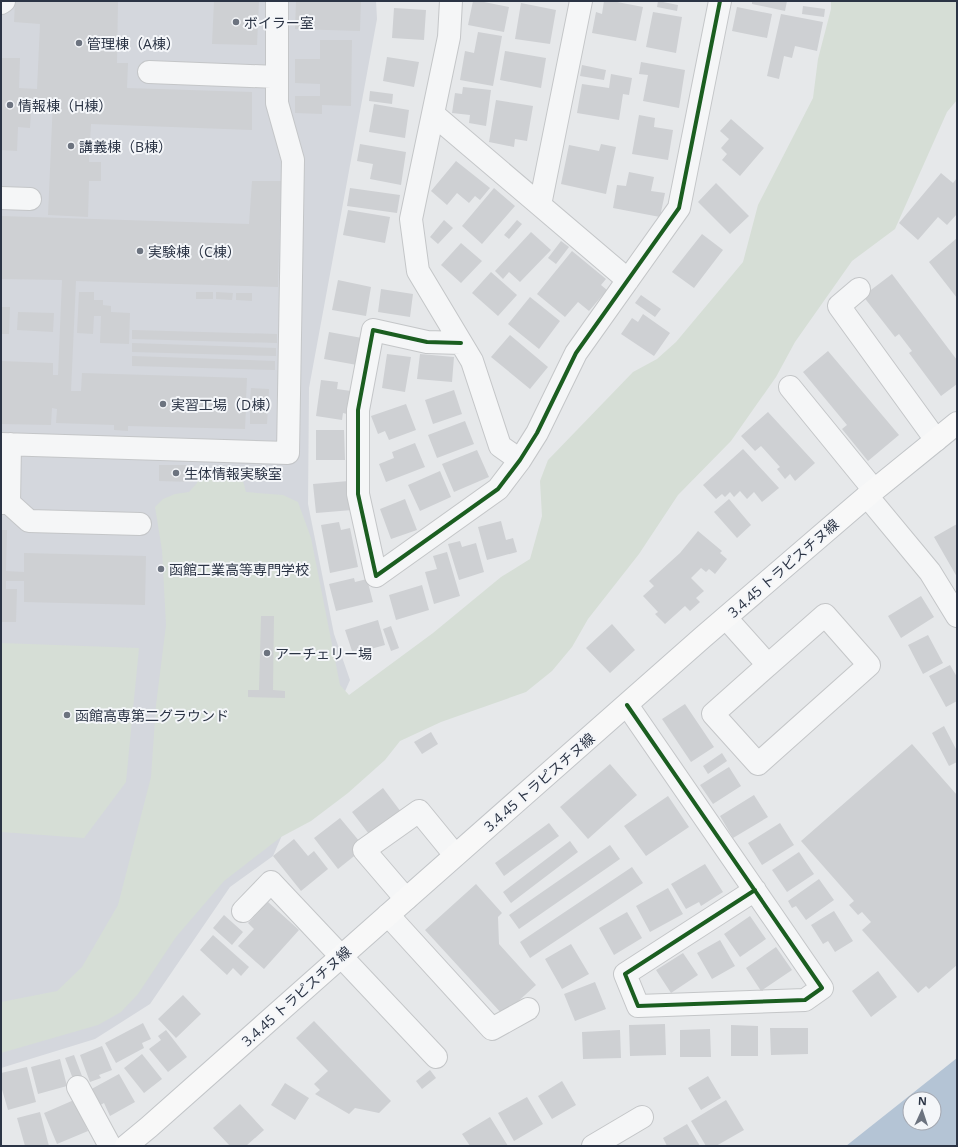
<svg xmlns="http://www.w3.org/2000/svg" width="958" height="1147" font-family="'Open Sans','Noto Sans JP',sans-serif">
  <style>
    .built { fill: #d4d7dd }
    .green { fill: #d6ded6 }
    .water { fill: #b4c4d5; fill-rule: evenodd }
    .building { fill: #ced0d3 }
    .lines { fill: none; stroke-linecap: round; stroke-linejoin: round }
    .minor-casing { stroke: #c4c6c8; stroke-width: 24 }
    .major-casing { stroke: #c2c5c8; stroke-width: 24 }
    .minor { stroke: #f5f6f7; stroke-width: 22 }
    .major { stroke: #f8f8f8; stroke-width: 22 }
    .cycleway-casing { stroke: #f4f6f9; stroke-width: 6 }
    .cycleway { stroke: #1b5e20; stroke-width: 4 }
    .poi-dot { fill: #6c737f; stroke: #f4f6f9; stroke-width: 1.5 }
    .labels { text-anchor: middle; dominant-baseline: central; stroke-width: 4; stroke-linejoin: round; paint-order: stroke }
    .poi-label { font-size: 14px; fill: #2b3445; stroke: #f4f6f9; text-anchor: start }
    .street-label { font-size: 14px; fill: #2b3445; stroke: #f4f6f9 }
  </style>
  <rect width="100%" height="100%" fill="#e6e8ea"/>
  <path class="built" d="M1 1H376L377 19 309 388 308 504 334 634 350 680 273 856 230 887 150 1004 95 1039 1 1068Z"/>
  <path class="green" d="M831 1H957V100L947 112 895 229 852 261 795 342 776 377 731 441 678 495 639 554 588 619 572 647 552 671 526 692 441 722 400 741 385 760 348 793 311 821 281 837 224 881 176 937 138 994 121 1012 98 1025 1 1053V1002L57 991 82 967 118 905 151 777 156 705 166 625 162 550 155 507 163 499 175 494 189 492 197 483 199 469 222 468 243 481 246 492 283 495 298 502 311 538 340 685 349 695 433 633 501 577 530 559 542 516 540 481 548 460 633 372 657 359 676 342 743 262 758 205 813 98 818 59 831 9Z
    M1 643 139 648 126 782 84 838 1 832Z"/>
  <path class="water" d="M957 1058V1146H846ZM910 1099H934V1123H910Z"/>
  <path class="building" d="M15 1H118L117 63H128L127 88 252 92V130L91 124 89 162H101V181H89L88 217 48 215 53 100 19 98 18 112 31 113 30 128 18 127 17 151 1 150V58H20L19 88 37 89 40 24 14 22Z
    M214 1H259L257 45 212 44Z
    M296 1H361L360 31 295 29Z
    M473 1H479L509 7 504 32 468 25Z
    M604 1H612L643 7 636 41 592 33 596 12 602 14Z
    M658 1 678 5 677 11 657 7Z
    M752 1H787L785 11 752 4Z
    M521 3 556 10 550 44 515 39Z
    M803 6 825 9 824 17 802 14Z
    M737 7 772 14 767 38 732 31Z
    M394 8 426 10 424 40 392 38Z
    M653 12 682 17 676 53 646 47Z
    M781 14 823 22 817 51 795 46 792 58 784 56 779 79 767 76Z
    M478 32 502 36 493 86 460 80 465 51 474 53Z
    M320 40H352L351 106 322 105V114L295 113V96H320V84L295 83V59H320Z
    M505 51 546 58 541 88 500 80Z
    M387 57 419 62 414 87 383 81Z
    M641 62 685 70 679 108 643 101 648 75 639 74Z
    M582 65 606 70 604 80 580 76Z
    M611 74 632 78 629 95 623 94 619 120 577 113 582 84 609 88Z
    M463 87 491 90 486 126 469 123 470 115 452 113 455 93 462 94Z
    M370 91 393 94 392 104 369 101Z
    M496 100 533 106 527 141 515 139 514 147 489 142Z
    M374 104 409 110 405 138 369 132Z
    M639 115 655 118 654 127 673 130 668 160 632 154Z
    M731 119 764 148 740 176 722 160 727 154 721 148 729 139 720 131Z
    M360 144 406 152 401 185 370 179 373 164 357 161Z
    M601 144 616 147 606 194 561 184 569 145 599 151Z
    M456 161 490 188 480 200 475 196 469 203 457 193 447 205 431 191Z
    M629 172 654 177 651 191 665 193 660 217 613 208 617 185 626 186Z
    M941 173 953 183 957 178V214L947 225 938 217 918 240 899 223Z
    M252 181H281L278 287 76 281 71 391H81L82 373 247 378 246 400H250L251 388 269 389 267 424H250V408H246L245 429 128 426V431L114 430V425L56 423 57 409 52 408 51 425 1 424V361L53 363V375H58L62 280 1 279V216L249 224Z
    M716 183 749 216 730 234 698 202Z
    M350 188 400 195 397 213 347 206Z
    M494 188 515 206 482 244 462 226Z
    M348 210 390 217 385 243 343 235Z
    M444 220 453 228 438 244 430 237Z
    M517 220 522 224 509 239 504 235Z
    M531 232 551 250 520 282 509 272 503 279 495 271Z
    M702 234 723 250 694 288 672 272Z
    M957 238V298L929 262Z
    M561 241 569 247 556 264 548 258Z
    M461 243 482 261 461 283 441 265Z
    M572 251 606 279 601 285 607 290 589 311 578 302 565 317 537 294Z
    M491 272 517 295 498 316 472 293Z
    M892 274 957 360V384L941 396 909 353 912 351 899 334 895 337 863 296Z
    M338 280 371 287 366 316 332 310Z
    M381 289 413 294 410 317 378 312Z
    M79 292H94V300H103V305L111 306V312L130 313 129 344 100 343 101 316H94L93 334 77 333Z
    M196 292H213V299H196Z
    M216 292 233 293 232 300 216 299Z
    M236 293H252V301L236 300Z
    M641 295 661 309 655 317 635 303Z
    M530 297 560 321 539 349 508 324Z
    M1 307H10L9 334H1Z
    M18 312 54 313 53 332 17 330Z
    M643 314 670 333 654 356 621 334 632 318 638 322Z
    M132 330 277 334V343L132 339Z
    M329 332 362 338 357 365 324 359Z
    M510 335 548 367 530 389 491 357Z
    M132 343 276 348V356L132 352Z
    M828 351 899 435 868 461 842 429 847 425 803 372Z
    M387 354 411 357 405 392 382 388Z
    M420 354 454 357 452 382 417 379Z
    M132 356 275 361V370L132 366Z
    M321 380 338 382 337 389 351 391 347 414 343 413 342 420 316 416Z
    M454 390 462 414 433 424 425 400Z
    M406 404 416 430 389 440 385 431 378 434 371 416Z
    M768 412 815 463 795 481 790 474 785 479 777 469 780 467 761 446 755 451 741 436Z
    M465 421 474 444 437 458 428 435Z
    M316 430H344L345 460H316Z
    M415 443 425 467 386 482 379 464 394 458 392 452Z
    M743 449 779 488 762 502 754 492 747 499 740 491 734 497 730 492 725 497 722 494 716 499 703 485Z
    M477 450 489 477 454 492 442 464Z
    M159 465H193V482L159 481Z
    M440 471 451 497 420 511 408 485Z
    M349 481 352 510 316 513 313 484Z
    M405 499 417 530 391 539 380 509Z
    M729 499 751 525 737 538 714 512Z
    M501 521 506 540 513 538 517 552 487 560 478 527Z
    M339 522 341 530 350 528 358 567 330 573 321 525Z
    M957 524V577L934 537Z
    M1 530H7L6 571 24 572V553L146 556 145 605 24 602V581H6V589H17L16 622H1Z
    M698 531 722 551 720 553 727 559 715 574 709 569 706 572 701 568 691 578 704 591 696 598 700 602 690 611 685 606 665 624 655 614 658 612 643 596 654 586 649 581 680 553Z
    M460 541 462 547 476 543 484 572 459 580 448 544Z
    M447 552 460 596 434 604 425 572 437 569 433 556Z
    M354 578 355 582 367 579 373 602 336 611 329 584Z
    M422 585 429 610 396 620 389 595Z
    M921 596 934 617 901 638 888 616Z
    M261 616H274L273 690 285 691V698L248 697V690H259Z
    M378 620 385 645 353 654 345 630Z
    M612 624 635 650 610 673 586 648Z
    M391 626 399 648 391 651 383 629Z
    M928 635 943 663 923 674 908 645Z
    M950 665 957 677V701L946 707 929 676Z
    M685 704 714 747 691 762 662 719Z
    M944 726 957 751V762L949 766 932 733Z
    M431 732 438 744 422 754 414 742Z
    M912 744 957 795V965L929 989 926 986 918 993 862 930 871 922 862 912 858 915 849 905 854 901 801 841Z
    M722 753 727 761 708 774 703 766Z
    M610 764 637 795 588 839 560 807Z
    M729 767 741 786 713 804 700 785Z
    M383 788 401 812 372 838 352 812Z
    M754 795 768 817 733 838 720 816Z
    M668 796 689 827 646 856 624 826Z
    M340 818 360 842 353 848 358 853 338 869 314 838Z
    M549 823 559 836 504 876 495 863Z
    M780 823 794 845 762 865 748 843Z
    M294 839 308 856 314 851 328 869 301 891 273 856Z
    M570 841 578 852 511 903 503 892Z
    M610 845 620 859 519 929 509 915Z
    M799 852 814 874 787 892 772 870Z
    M705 864 723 892 701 906 699 902 686 909 671 884Z
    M632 867 643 883 530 958 520 942Z
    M819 879 834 900 806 920 796 906 792 908 788 901Z
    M476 884 502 913 498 917 499 944 536 985 503 1015 425 930Z
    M668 888 683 914 650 932 636 906Z
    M268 902 299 930 264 969 238 946 254 929 248 923Z
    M834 911 853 941 835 952 828 941 823 944 811 925Z
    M627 912 642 938 614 955 599 928Z
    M224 915 243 932 232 945 213 928Z
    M750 916 766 939 740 957 724 934Z
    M213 935 249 967 241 976 233 968 227 975 200 950Z
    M720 940 735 966 712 979 697 953Z
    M571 944 589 974 562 989 545 959Z
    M776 947 792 970 761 991 746 968Z
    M683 953 698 975 671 993 656 970Z
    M878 971 897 997 871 1017 852 991Z
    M595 982 606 1009 575 1021 564 994Z
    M183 995 201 1014 176 1038 158 1019Z
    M314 1021 391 1101 379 1113 355 1108 349 1114 315 1094 320 1090 314 1084 328 1071 296 1038Z
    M143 1023 151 1039 142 1043 144 1048 116 1063 105 1043Z
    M665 1024 666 1055 630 1056 629 1025Z
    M731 1025 758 1026V1056H731Z
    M770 1028H808V1054L771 1055Z
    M710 1029 711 1057H680V1030Z
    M166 1030 187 1057 168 1072 149 1049 161 1040 158 1036Z
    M620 1030 621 1058 583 1059 582 1032Z
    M102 1046 112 1070 99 1075 101 1078 90 1082 80 1055Z
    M142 1054 162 1079 144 1093 124 1068Z
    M74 1055 82 1076 73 1079 65 1058Z
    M60 1059 67 1086 38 1094 31 1067Z
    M27 1067 36 1102 8 1110 1 1086V1073Z
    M430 1070 436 1078 422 1089 416 1081Z
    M119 1074 135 1102 110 1116 104 1103 95 1108 86 1092Z
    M708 1076 721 1098 701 1110 688 1088Z
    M562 1081 576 1105 552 1119 538 1096Z
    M285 1083 309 1098 295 1120 271 1105Z
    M527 1097 543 1124 514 1141 498 1113Z
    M74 1100 88 1131 57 1144 44 1113Z
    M726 1100 744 1130 716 1146H706L691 1121Z
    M240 1104 264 1130 246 1146H230L213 1128Z
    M40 1112 49 1146H25L17 1118Z
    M490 1117 508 1146H470L462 1134Z
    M687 1124 700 1146H667L663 1138Z"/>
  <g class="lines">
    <defs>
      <path id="minor" d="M451 1 449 37 411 219 418 271 472 361 500 446 520 460
        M1 3 4 1
        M149 72 277 77
        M433 114 628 280
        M1 198 30 199
        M540 205 581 1
        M859 289 839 306 936 440
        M461 343 427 342 373 330 358 410V494L376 576 498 489 520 460 537 433 576 353 679 208 720 1
        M790 387 874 490
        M1 444 288 453 293 160 277 103V1
        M867 496 930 572 957 616
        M1 503H9L10 444
        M9 503 29 521 140 524
        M726 618 768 665 713 714 758 764 869 665 825 615 767 666
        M627 705 822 988 805 1000 638 1006 625 974 755 890
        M406 899 364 850 419 811 455 855
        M243 911 271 882 436 1057
        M388 915 492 1029 528 1009
        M78 1087 110 1146
        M593 1146 642 1117"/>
      <path id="major" d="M126 1146 149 1127 388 915 703 637 867 496 957 423"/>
    </defs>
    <use href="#minor" class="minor-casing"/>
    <use href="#major" class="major-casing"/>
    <use href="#minor" class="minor"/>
    <use href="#major" class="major"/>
    <defs>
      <path id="cycleway" d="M461 343 427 342 373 330 358 410V494L376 576 498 489 520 460 537 433 576 353 679 208 720 1
        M627 705 822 988 805 1000 638 1006 625 974 755 890"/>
    </defs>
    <use href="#cycleway" class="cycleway-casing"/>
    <use href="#cycleway" class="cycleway"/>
  </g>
  <g class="poi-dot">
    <circle cx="236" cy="22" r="4"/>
    <circle cx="79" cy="43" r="4"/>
    <circle cx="10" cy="105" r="4"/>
    <circle cx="71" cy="146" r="4"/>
    <circle cx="140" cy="251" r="4"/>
    <circle cx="163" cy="404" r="4"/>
    <circle cx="176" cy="473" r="4"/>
    <circle cx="161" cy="569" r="4"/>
    <circle cx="267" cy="653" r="4"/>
    <circle cx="67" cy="715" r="4"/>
  </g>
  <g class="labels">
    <g class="poi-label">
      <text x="244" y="22">ボイラー室</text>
      <text x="87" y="43">管理棟（A棟）</text>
      <text x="18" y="105">情報棟（H棟）</text>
      <text x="79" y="146">講義棟（B棟）</text>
      <text x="148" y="251">実験棟（C棟）</text>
      <text x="171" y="404">実習工場（D棟）</text>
      <text x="184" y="473">生体情報実験室</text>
      <text x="169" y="569">函館工業高等専門学校</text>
      <text x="275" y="653">アーチェリー場</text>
      <text x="75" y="715">函館高専第二グラウンド</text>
    </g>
    <g class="street-label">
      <text transform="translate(783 568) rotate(-41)">3.4.45 トラピスチヌ線</text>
      <text transform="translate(539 782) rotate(-41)">3.4.45 トラピスチヌ線</text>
      <text transform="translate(296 996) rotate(-42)">3.4.45 トラピスチヌ線</text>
    </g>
  </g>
  <rect width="958" height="1147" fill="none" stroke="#2b3445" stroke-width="4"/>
  <g transform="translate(922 1111) rotate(3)"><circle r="19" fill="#f4f6f9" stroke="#a4a8b1"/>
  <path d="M0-3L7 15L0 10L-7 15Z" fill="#6c737f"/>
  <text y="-6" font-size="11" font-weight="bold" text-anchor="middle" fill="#2b3445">N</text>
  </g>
</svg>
